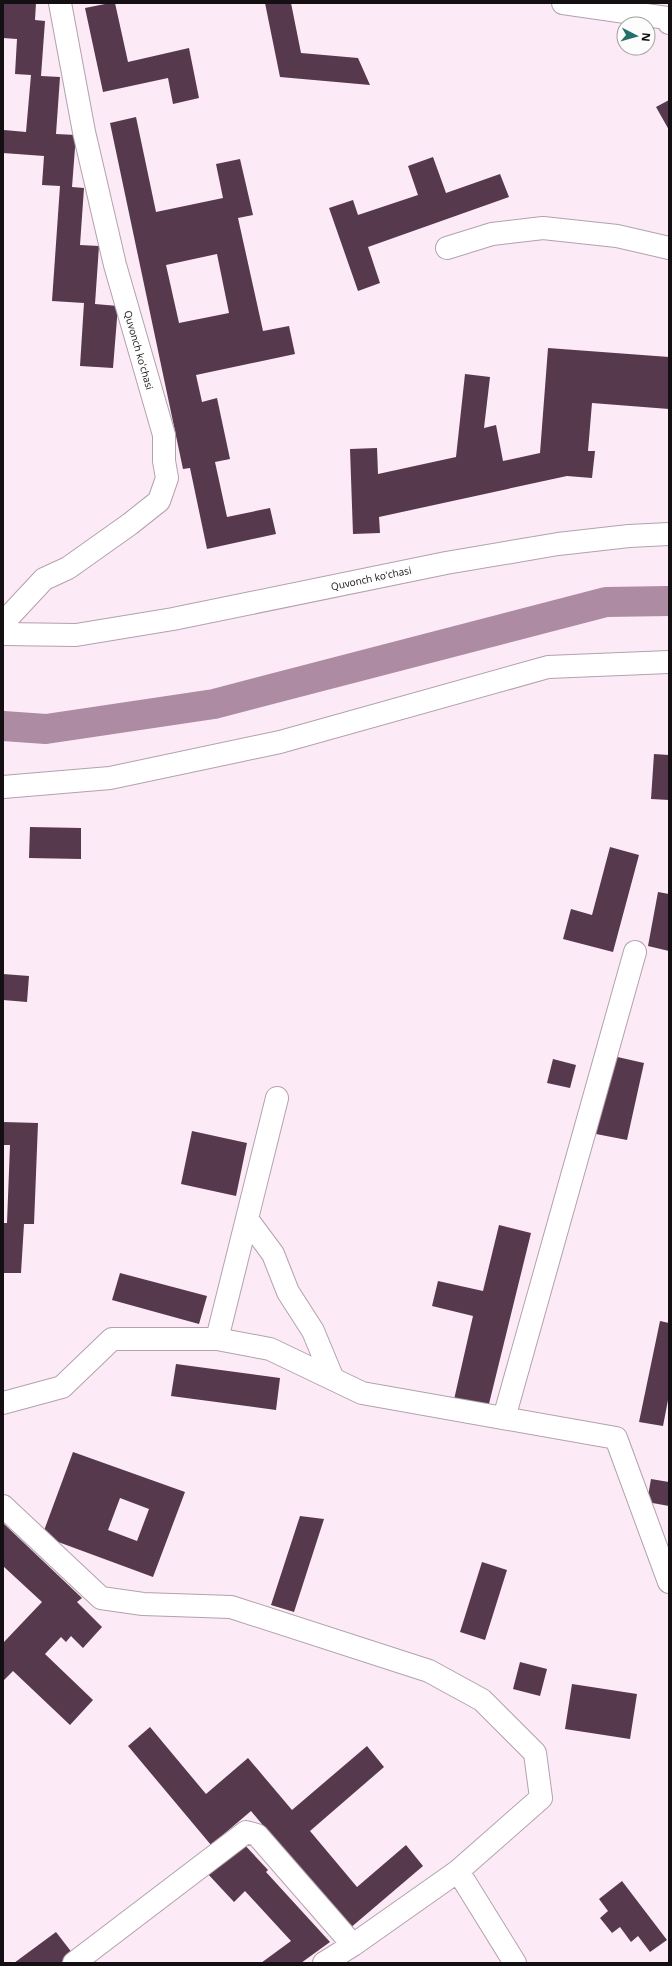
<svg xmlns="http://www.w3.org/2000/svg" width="672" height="1966" font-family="'Open Sans',sans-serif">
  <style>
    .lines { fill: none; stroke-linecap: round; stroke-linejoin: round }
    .canal { stroke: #ad8ba2; stroke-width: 30 }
    .building { fill: #56394d; fill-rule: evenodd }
    .minor-casing { stroke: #b2a2ad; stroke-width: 24 }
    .minor { stroke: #fff; stroke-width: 22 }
    .labels { text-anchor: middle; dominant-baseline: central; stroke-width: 4; stroke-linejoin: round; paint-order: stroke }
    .street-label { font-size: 10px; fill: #140f12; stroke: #fdfdfd }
  </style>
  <rect width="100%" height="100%" fill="#fceaf6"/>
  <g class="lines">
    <path class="canal" d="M3 726 46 729 214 704 606 602 669 601"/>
  </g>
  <path class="building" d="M3 3H36L35 20 45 21 41 76 60 77 56 134 76 135 72 187 84 188 80 245 99 246 95 304 118 306 113 368 80 366 84 303 52 301 60 186 42 185 44 156 3 153 4 130 26 132 31 75 15 74 17 39 3 38Z
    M110 3H115L128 62 189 48 199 98 173 104 168 78 103 92 85 8Z
    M265 3H291L301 53 358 58 370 85 280 77Z
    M669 100V130L656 107Z
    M136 117 156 212 223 198 216 164 240 159 253 215 238 218 263 331 289 326 295 354 196 375 202 402 217 398 230 459 215 462 227 517 270 508 276 534 207 549 190 468 183 469 110 123ZM217 254 229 313 179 323 166 265Z
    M433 157 446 193 500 174 509 197 368 247 380 283 358 291 329 208 353 200 358 215 418 195 408 166Z
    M548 348 669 357V409L592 403 588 451H595L592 478 567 476 379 517 380 533 353 534 350 449 377 448 378 474 456 457 465 374 490 377 484 428 496 425 503 461 540 453Z
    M654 754 669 755V800L651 799Z
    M30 827 81 828V859L29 858Z
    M610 847 639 855 613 952 563 939 571 909 592 915Z
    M658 892 669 894V951L648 946Z
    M3 974 29 976 27 1002 3 1000Z
    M613 1056 644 1063 627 1140 596 1134Z
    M553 1059 576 1065 570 1088 547 1083Z
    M3 1122 38 1123 34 1224H24L21 1273H3V1223H7L10 1145H3Z
    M192 1131 247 1143 236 1196 181 1184Z
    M499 1225 531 1233 487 1412 453 1404 473 1316 432 1306 438 1281 483 1291Z
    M120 1273 207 1296 199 1324 112 1300Z
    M660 1321 669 1323V1395L663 1426 639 1422Z
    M176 1364 280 1378 276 1410 171 1396Z
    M73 1452 185 1492 153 1577 42 1536ZM120 1498 149 1509 137 1541 108 1530Z
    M651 1479 669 1482V1506L647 1502Z
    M300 1516 324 1519 294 1612 271 1605Z
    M3 1523 82 1598 77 1602 102 1627 83 1648 71 1636 66 1642 61 1637 45 1654 93 1700 70 1725 13 1671 3 1681V1643L42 1602 3 1566Z
    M482 1562 507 1570 485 1640 460 1632Z
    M520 1662 547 1669 540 1696 513 1689Z
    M572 1684 637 1694 630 1739 565 1729Z
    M150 1727 206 1794 248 1758 292 1810 367 1746 384 1767 310 1831 357 1887 406 1845 423 1866 349 1929 251 1811 211 1845 128 1746Z
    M242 1842 268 1870 266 1872 330 1942 301 1963H261L291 1941 245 1891 234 1902 207 1873Z
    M622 1881 667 1940 650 1952 638 1936 631 1942 620 1927 612 1933 600 1918 608 1911 599 1899Z
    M56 1932 73 1954 60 1963H14Z"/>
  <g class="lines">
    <defs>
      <path id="minor" d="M563 3 667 18 669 23
        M447 248 492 234 543 228 617 236 669 248
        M3 623 44 579 68 568 130 524 159 501 167 478 164 461V435L115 265 84 132 60 3
        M3 634 76 635 173 619 446 563 558 544 629 536 669 534
        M3 787 110 778 280 742 548 667 669 662
        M247 1219 273 1254 288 1292 313 1331 333 1379
        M217 1339 277 1098
        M3 1403 62 1387 112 1339H217L270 1349 362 1393 616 1438 669 1582
        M504 1418 635 952
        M3 1506 101 1598 143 1604 231 1607 429 1671 482 1700 535 1753 541 1798 458 1871 353 1945 324 1963
        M458 1871 515 1963
        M74 1963 246 1832 257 1835 353 1945"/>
    </defs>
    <use href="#minor" class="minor-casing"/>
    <use href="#minor" class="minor"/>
  </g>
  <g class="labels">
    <g class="street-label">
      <text transform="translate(139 350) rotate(74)">Quvonch koʻchasi</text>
      <text transform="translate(371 578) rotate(-12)">Quvonch koʻchasi</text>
    </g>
  </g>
  <rect width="672" height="1966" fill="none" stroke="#140f12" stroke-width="8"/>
  <g transform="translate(636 36) rotate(96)"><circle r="19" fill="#fdfdfd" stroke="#a09e9f"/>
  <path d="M0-3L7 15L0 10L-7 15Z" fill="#256f6a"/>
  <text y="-6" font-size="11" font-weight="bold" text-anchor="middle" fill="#140f12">N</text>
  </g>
</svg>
